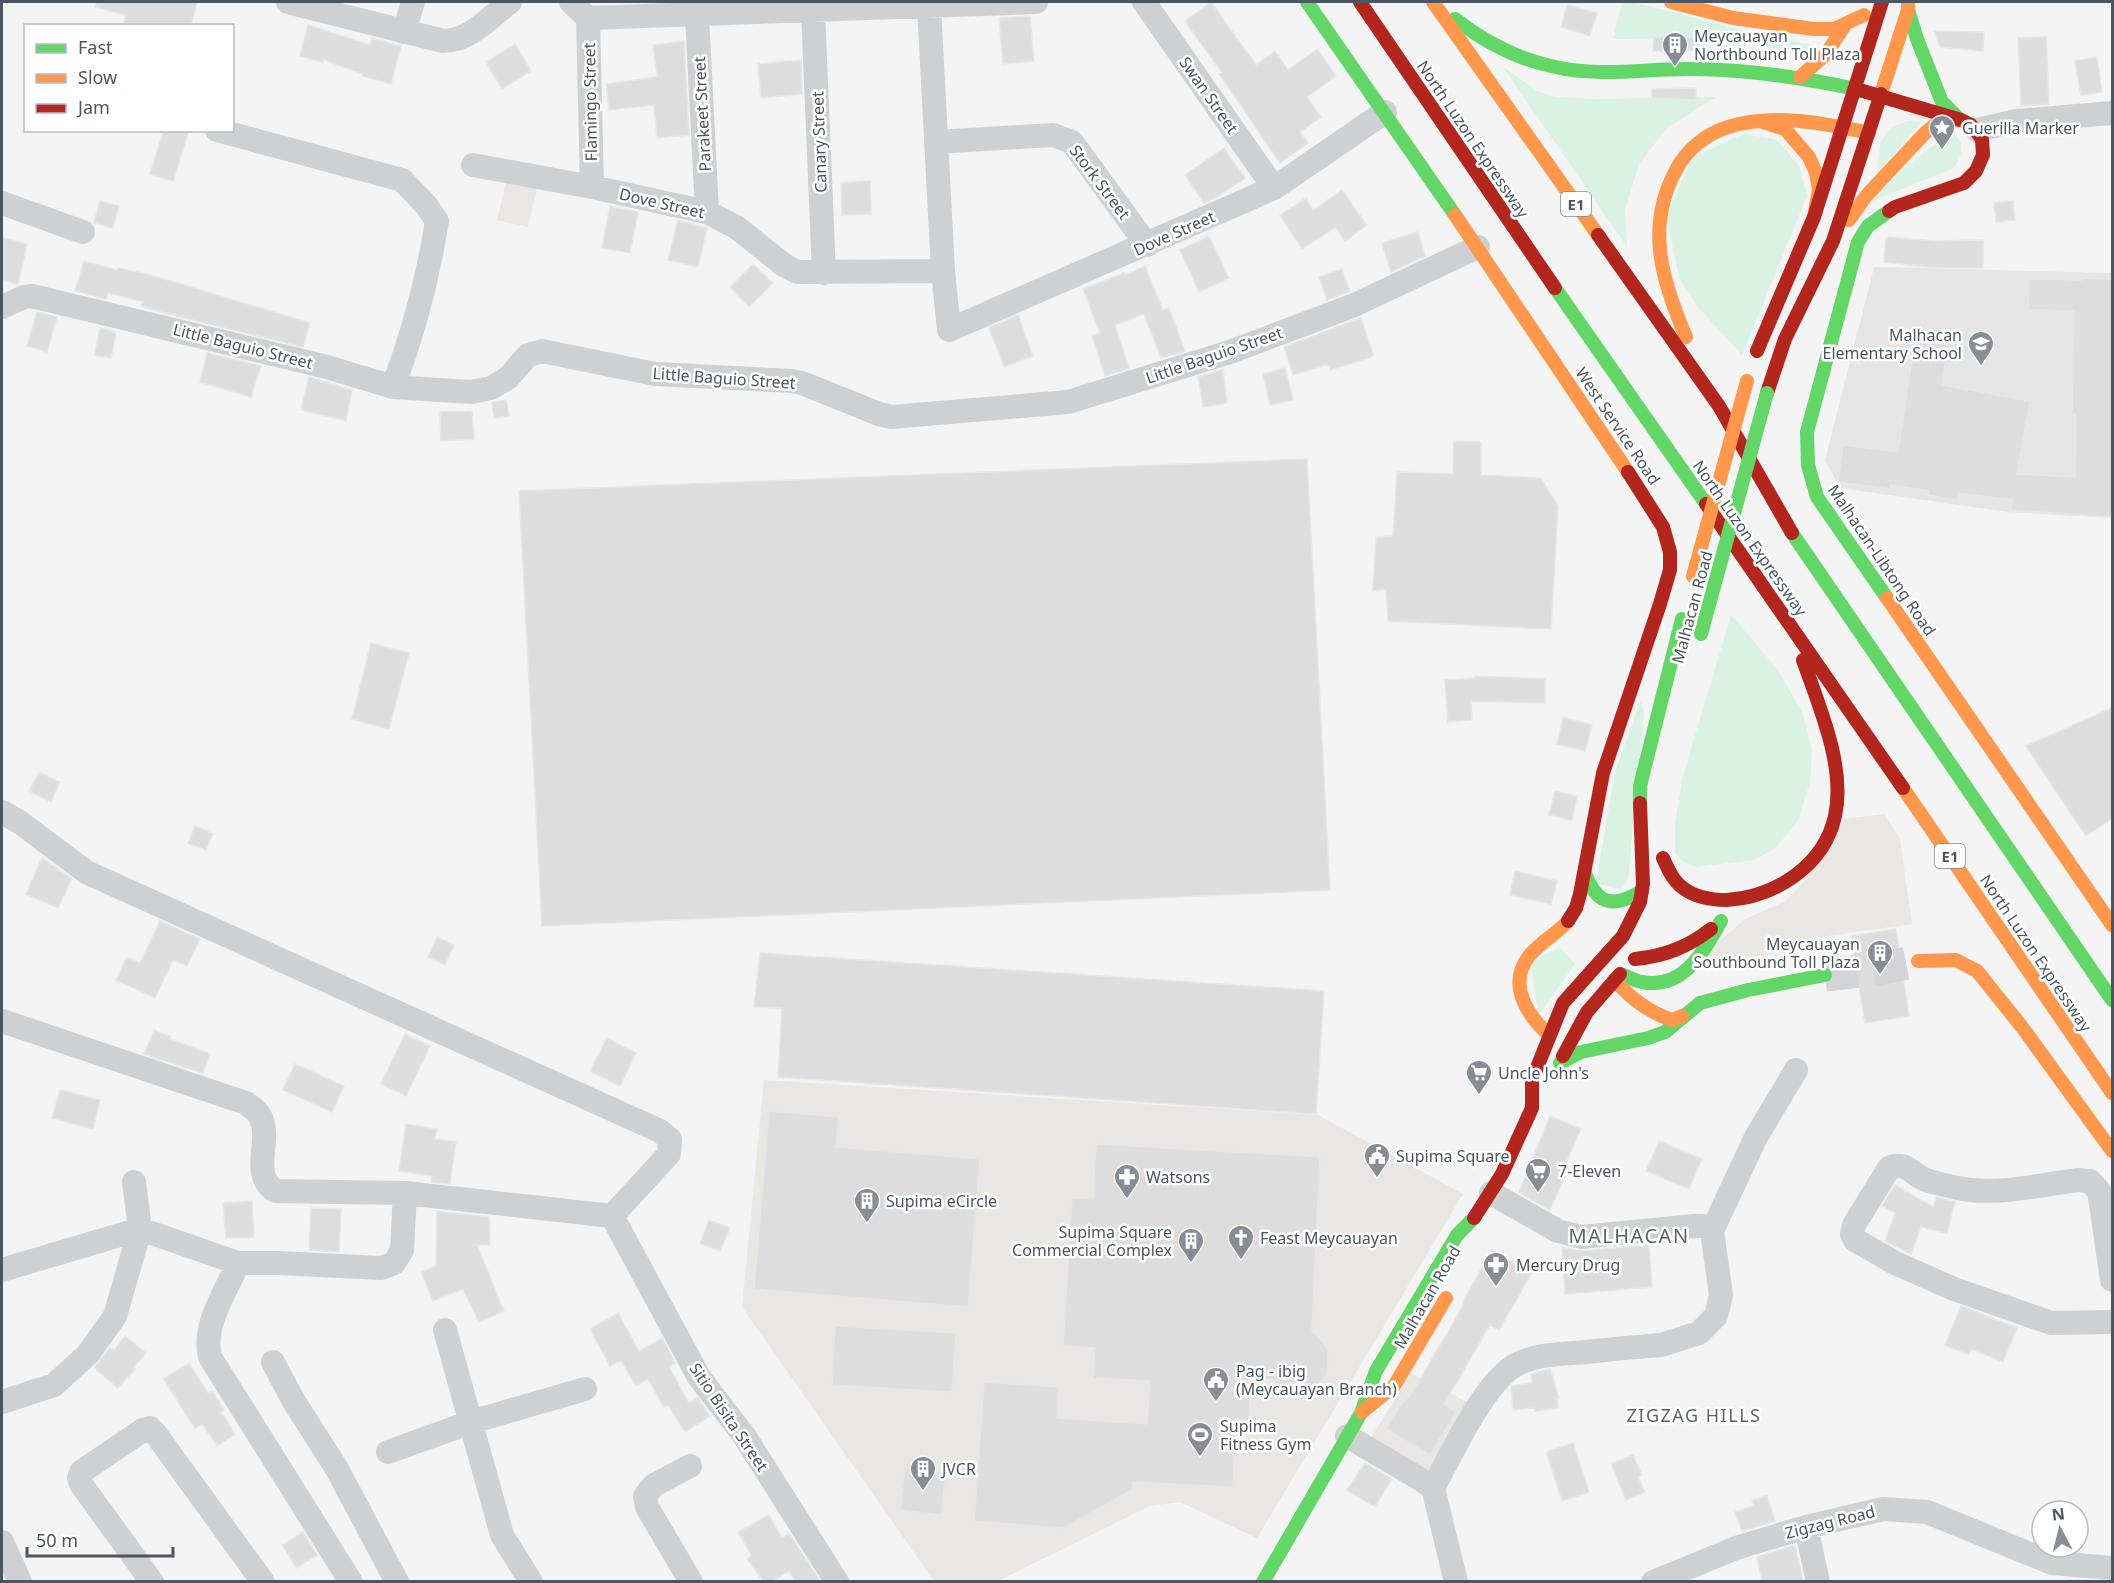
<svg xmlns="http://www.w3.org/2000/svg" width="2114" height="1583" font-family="'Noto Sans',sans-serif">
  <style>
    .commercial { fill: #e8e7e3 }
    .education { fill: #e6e5e6 }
    .grass { fill: #d9f2e3 }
    .building { fill: #ddddde; stroke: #e5e6e7; stroke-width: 1.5 }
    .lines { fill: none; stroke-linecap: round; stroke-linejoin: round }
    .highway-tunnel { stroke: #d2d4d7; stroke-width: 33; stroke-dasharray: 33 16; stroke-linecap: butt }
    .street { stroke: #ced0d2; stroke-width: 24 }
    .fast { stroke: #63d668; stroke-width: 14 }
    .slow { stroke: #ff974d; stroke-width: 14 }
    .jam { stroke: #b3261e; stroke-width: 14 }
    .fast-bridge { stroke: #63d668; stroke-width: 14 }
    .slow-bridge { stroke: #ff974d; stroke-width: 14 }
    .labels { text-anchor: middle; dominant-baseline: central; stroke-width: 5; stroke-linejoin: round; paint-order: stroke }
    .shield { fill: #fff; stroke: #808990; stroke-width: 1.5 }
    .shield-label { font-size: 15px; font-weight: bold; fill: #4a5661 }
    .poi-label { font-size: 16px; fill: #4a5661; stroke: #fff; text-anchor: start }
    .street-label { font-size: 16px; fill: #4a5661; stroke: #fff }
    .neighbourhood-label { font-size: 18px; letter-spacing: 1.5px; fill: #5f6368; stroke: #fff }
    .quarter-label { font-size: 20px; letter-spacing: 1.5px; fill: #5f6368; stroke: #fff }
  </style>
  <rect width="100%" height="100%" fill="#f4f4f4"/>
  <path class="commercial" d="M507 178 538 185 528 227 497 220Z
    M1884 814 1900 839 1912 924 1800 940 1788 952 1702 965 1711 949 1745 919 1784 902 1803 883 1844 819Z
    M764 1080 1318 1115 1463 1194 1257 1538 1180 1502 1150 1506 998 1581H934L742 1307Z
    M1411 1373 1471 1404 1430 1473 1371 1438Z"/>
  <path class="education" d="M1874 267 2112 273V518L2008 512 1840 488 1825 461Z"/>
  <path class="grass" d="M1622 2H1632L1749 32 1809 44 1811 52 1798 54 1777 51 1761 44 1705 40 1613 39Z
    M1503 67 1539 92 1556 97 1595 99 1716 97 1667 128 1639 164 1625 210 1627 247Z
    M1909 121 1921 122 1877 174C1879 146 1878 128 1909 121Z
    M1951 133C1967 142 1962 155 1954 168L1870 202 1906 166Z
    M1744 134 1778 140 1800 168 1807 196 1742 355 1697 306 1679 277 1666 215 1693 157Z
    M1731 615 1775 666 1802 711 1812 749 1810 782 1798 821 1776 848 1754 860 1695 867 1682 861 1675 853V824L1683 776Z
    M1641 700 1644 714 1628 879 1621 890 1596 883 1615 772Z
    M1560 947 1575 964 1538 1016 1531 962Z"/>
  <path class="building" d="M96 2H197L191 26H134L124 23 126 15 95 7Z
    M1211 2 1256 65 1275 51 1288 70 1317 49 1336 76 1307 97 1321 117 1300 132 1308 143 1280 163 1219 74 1222 73 1185 21Z
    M1567 5 1597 13 1590 36 1561 27Z
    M1030 16 1034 61 1003 64 999 18Z
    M308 25 370 45 372 38 401 46 391 84 362 76 363 74 324 60 323 62 300 56Z
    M1934 31 1984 32 1983 51 1940 47Z
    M1654 37 1698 38 1697 50 1653 51Z
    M2046 37 2049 104 2021 106 2018 38Z
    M684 41 689 135 657 138 654 105 609 110 606 84 657 77 653 45Z
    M515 44 531 71 502 89 486 62Z
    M2097 57 2102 92 2081 95 2075 61Z
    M801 60 802 94 761 98 758 64Z
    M1696 88V100L1652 98V89Z
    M164 130H189L173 181 150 174Z
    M1224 148 1245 178 1217 197 1204 203 1185 175Z
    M870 181 871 214 842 215 841 183Z
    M1342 190 1367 225 1345 241 1336 227 1302 249 1280 215 1306 198 1313 210Z
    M100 201 119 206 113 228 94 223Z
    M2013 201 2015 220 1996 222 1994 203Z
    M610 206 638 212 630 253 602 248Z
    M678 220 707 228 698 267 668 260Z
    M1418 232 1425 256 1391 272 1382 243Z
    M1209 236 1229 278 1199 292 1180 250Z
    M2 237 27 244 18 284 2 280Z
    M1886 237 1936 241 1983 240V268L1929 267 1884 262Z
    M84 261 117 270 118 268 151 275 310 323 303 347 165 313 141 306 143 302 108 293 106 299 75 291Z
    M753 264 773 283 749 307 730 287Z
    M1145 266 1163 310 1169 308 1185 351 1161 358 1144 314 1115 325 1129 368 1105 376 1092 335 1100 333 1083 289 1124 273 1125 275Z
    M1342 269 1350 291 1327 300 1319 277Z
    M2082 278 2112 279V517L2011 510 2012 500 1958 493 1957 500 1928 495V491L1890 485V489L1838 482 1843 445 1898 452 1915 340 1948 345 1942 385 2030 401 2017 474 2075 477 2076 415 2072 414 2074 311 2028 310 2029 279 2082 280Z
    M37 312 57 317 47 352 27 346Z
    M1018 315 1033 356 1004 367 989 328Z
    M1361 318 1374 356 1330 370 1329 366 1325 365 1293 375 1284 347Z
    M100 328 116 332 111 358 94 355Z
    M207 353 261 366 251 397 200 382Z
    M1285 368 1293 400 1270 405 1263 374Z
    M1223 369 1227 403 1203 407 1198 377Z
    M309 377 352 390 346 421 301 410Z
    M506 400 509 416 494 418 492 402Z
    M472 411 474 439 441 441 440 412Z
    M1454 441 1481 442V475L1541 478 1558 506 1551 629 1388 621 1386 589 1373 591 1376 537 1393 536 1397 472 1453 474Z
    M1307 459 1330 890 542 926 519 491Z
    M371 643 409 653 389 729 352 719Z
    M1475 676 1545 679V703L1471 701 1472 720 1448 722 1445 680 1475 678Z
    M2112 708V818L2086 836 2026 746Z
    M1563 717 1592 725 1585 751 1557 744Z
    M39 772 60 782 51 802 29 791Z
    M1555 791 1577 796 1572 820 1549 815Z
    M195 826 213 834 206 850 188 843Z
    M42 858 72 879 58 908 26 894Z
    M1515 871 1557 881 1551 904 1510 895Z
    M160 921 200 939 187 966 173 960 155 998 116 980 127 957 140 963Z
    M1896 929 1909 1016 1865 1023 1851 936Z
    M437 937 454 945 445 965 428 957Z
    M760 953 1324 991 1316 1114 778 1077 782 1008 754 1007Z
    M154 1030 171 1037 170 1039 210 1054 203 1073 144 1054Z
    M405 1034 430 1046 406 1096 381 1084Z
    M607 1038 636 1053 620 1086 590 1071Z
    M295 1064 344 1086 332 1112 283 1090Z
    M60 1090 100 1100 93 1129 52 1118Z
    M769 1111 839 1117 836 1147 980 1159 968 1307 754 1289Z
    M1550 1116 1581 1129 1561 1174 1565 1176 1550 1210 1519 1192Z
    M406 1124 437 1129 435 1139 456 1142 450 1184 431 1182 432 1176 399 1171Z
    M1659 1141 1702 1159 1689 1189 1646 1171Z
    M1096 1144 1320 1157 1312 1331 1323 1342 1328 1350V1369L1325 1377 1318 1385 1309 1390 1299 1392 1280 1387 1271 1379H1251L1249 1420 1236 1419 1233 1487 1133 1482 1132 1490 1063 1528 974 1521 984 1382 1059 1387 1057 1418 1147 1424 1150 1381 1093 1378 1095 1348 1063 1346 1072 1198 1093 1199Z
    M1895 1185 1933 1207 1936 1197 1955 1202 1947 1233 1921 1227 1911 1254 1885 1241 1895 1213 1882 1206Z
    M252 1201 254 1237 226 1238 223 1203Z
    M311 1208 341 1209 339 1252 309 1250Z
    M437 1211 489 1217 490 1245H477L504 1311 479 1322 463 1289 433 1301 421 1272 436 1266Z
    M709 1220 730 1228 720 1251 700 1243Z
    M1649 1245 1652 1287 1565 1294 1562 1248 1582 1251Z
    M1492 1250 1532 1273 1499 1330 1490 1325 1444 1404 1456 1412 1430 1455 1386 1429 1401 1404 1410 1396 1462 1308 1465 1298Z
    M1961 1306 2017 1328 2003 1362 1971 1349 1969 1355 1945 1345Z
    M618 1313 639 1351 662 1338 675 1363 669 1367 689 1403 697 1397 710 1416 685 1432 668 1405 664 1407 648 1379 636 1386 621 1360 610 1366 590 1329Z
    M835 1326 956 1333 952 1392 832 1385Z
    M125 1336 146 1353 133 1368 135 1369 118 1388 94 1368 110 1347 114 1350Z
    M189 1363 208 1393 212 1391 224 1410 221 1412 235 1434 217 1446 202 1424 195 1429 164 1379Z
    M1550 1369 1559 1398H1557L1558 1408 1535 1411V1408L1513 1410 1511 1387 1512 1386 1532 1383 1531 1374Z
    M1573 1443 1589 1492 1562 1501 1546 1452Z
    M1633 1455 1642 1475 1638 1477 1645 1492 1626 1500 1611 1464Z
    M1365 1463 1392 1479 1375 1507 1347 1490Z
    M905 1468 946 1474 941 1515 900 1510Z
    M1767 1495 1775 1521 1742 1531 1735 1512 1754 1506 1752 1500Z
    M769 1515 782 1538 789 1533 820 1581H795L789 1571 773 1581H763L747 1559 752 1556 738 1532Z
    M303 1532 317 1555 297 1568 282 1545Z
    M1795 1545 1803 1581H1762L1757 1557Z"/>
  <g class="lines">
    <path class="highway-tunnel" d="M1825 975 1878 969 1918 961"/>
    <path class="street" d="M288 2 443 41C470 41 490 17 510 2
      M571 2 588 18
      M1144 2 1274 188
      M929 6 943 271 949 330 1274 188 1385 112
      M813 10 824 273
      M697 15 707 212
      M588 18 1036 2
      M588 18 592 187
      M404 32 413 2
      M217 130 402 180 426 205 437 221C428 278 413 334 393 387
      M1977 130 2016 121 2112 113
      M936 142 1053 135 1072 142 1147 245
      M473 165 592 187 707 212 736 227 784 265 797 272 943 271
      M2 203 83 232
      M2 307 24 297 32 296 327 367 393 387 471 392 491 388 508 378 528 355 542 351 655 374 792 381 802 383 879 414 891 417 1068 402 1230 352 1352 306 1478 247
      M2 812 21 823 86 872 660 1131 670 1139 669 1154 612 1216 405 1193 275 1191C249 1173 273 1140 260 1116 257 1110 251 1107 246 1103L2 1021
      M1491 1193 1558 1231 1581 1237 1695 1226H1704L1712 1231
      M612 1216 699 1377 745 1437 837 1582
      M238 1263C226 1292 202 1325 210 1357L351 1582
      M2 1270 140 1229 238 1263H277L381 1268 394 1263 402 1250 405 1193
      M2112 1280 2099 1191 2090 1181 2078 1180C2037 1185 1993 1197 1953 1187 1943 1184 1931 1183 1922 1178 1909 1171 1904 1161 1889 1168L1854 1225 1852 1234 1855 1240 1895 1263 1954 1289 2051 1323 2112 1322
      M445 1330 502 1535 531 1582
      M273 1362 293 1400 337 1469 397 1582
      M2 1402 54 1385 88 1354 115 1316 140 1229 134 1182
      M1347 1436 1420 1479 1433 1488 1456 1582
      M388 1452 471 1422 585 1389
      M690 1466 654 1485 645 1496 647 1507 691 1582
      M1433 1488C1451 1455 1483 1385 1514 1366 1535 1353 1564 1354 1587 1352 1611 1349 1636 1347 1661 1345L1699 1333 1716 1316 1721 1295 1712 1231 1756 1137 1796 1070
      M1806 1527 1818 1582
      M2 1542 20 1582
      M152 1582 81 1484 79 1478 81 1472 143 1430 150 1428 155 1433 263 1582
      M1653 1582 1736 1548 1806 1527 1883 1509 1927 1512 2052 1563 2112 1568"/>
    <path class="fast" d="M1307 2 1455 215
      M1908 10 1917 39 1942 102 1960 120
      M1455 19C1500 54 1549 73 1606 72 1637 72 1667 68 1698 69 1751 70 1804 78 1856 89
      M1555 288 1706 504
      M1792 533 2112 1000
      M1887 598 1817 497 1808 465 1807 432 1858 242 1868 226 1889 211
      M1640 803V786L1682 619
      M1585 873C1597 906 1614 908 1642 891
      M1620 974C1627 976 1635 981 1642 982 1684 990 1703 952 1721 921
      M1560 1063 1581 1052 1648 1038 1665 1032 1700 1003 1748 990 1825 975
      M1263 1582 1361 1413 1376 1371 1457 1235 1474 1218"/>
    <path class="slow" d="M1433 2 1598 235
      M1671 2 1733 18 1814 29H1834L1864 15
      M1800 77 1826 54 1845 25
      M1881 94 1908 10V2
      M1763 122 1785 129 1809 157 1816 173 1819 189 1814 217
      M1455 215 1628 472
      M1849 220 1866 196 1924 134 1938 122 1960 120
      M1686 337C1662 281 1645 227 1676 170 1686 150 1706 134 1728 127 1774 113 1824 123 1869 133
      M1887 598 2112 925
      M1903 788 2112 1093
      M1918 961 1956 960 1977 971 2022 1027 2112 1151
      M1614 980C1631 998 1648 1012 1672 1020L1682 1016
      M1549 1035C1527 1015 1507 984 1529 956 1540 942 1557 934 1568 921
      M1362 1412 1394 1386 1446 1298"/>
    <path class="jam" d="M1360 2 1555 288
      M1856 89 1961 120 1971 125 1982 139 1983 155 1976 171 1964 183 1895 207 1889 211
      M1598 235 1719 406 1792 533
      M1757 351 1814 217 1882 2
      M1767 393 1785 339 1833 241 1881 94
      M1706 504 1903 788
      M1663 858C1668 869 1673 881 1683 888 1696 898 1711 900 1727 900 1775 897 1824 866 1835 816 1846 767 1819 706 1803 660
      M1568 921 1576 908 1580 894 1603 773 1660 604 1670 570V552L1663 527 1628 472
      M1635 959C1665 956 1688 947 1711 929
      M1563 1056 1587 1012 1620 974
      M1474 1218 1502 1174 1532 1108V1080L1563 1003 1623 936 1640 902 1643 884 1640 803"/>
    <path class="fast-bridge" d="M1701 634 1767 393"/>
    <path class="slow-bridge" d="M1693 576 1747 381"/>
  </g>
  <defs>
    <symbol id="building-pin" viewBox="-11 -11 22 30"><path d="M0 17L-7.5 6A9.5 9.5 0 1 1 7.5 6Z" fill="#868d94" stroke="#fff"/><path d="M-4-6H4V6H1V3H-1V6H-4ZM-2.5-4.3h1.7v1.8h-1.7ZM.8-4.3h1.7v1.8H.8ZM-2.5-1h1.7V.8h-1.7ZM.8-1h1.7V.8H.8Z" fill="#fff"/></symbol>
    <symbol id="sight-pin" viewBox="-11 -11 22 30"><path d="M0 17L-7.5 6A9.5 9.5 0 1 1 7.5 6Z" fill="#868d94" stroke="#fff"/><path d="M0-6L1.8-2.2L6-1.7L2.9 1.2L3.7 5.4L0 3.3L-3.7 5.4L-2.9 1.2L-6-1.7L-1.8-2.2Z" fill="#fff"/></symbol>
    <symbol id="school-pin" viewBox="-11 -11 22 30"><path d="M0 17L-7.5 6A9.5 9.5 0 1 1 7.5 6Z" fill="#868d94" stroke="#fff"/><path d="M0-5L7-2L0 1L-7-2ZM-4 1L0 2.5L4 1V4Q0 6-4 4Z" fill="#fff"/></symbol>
    <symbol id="supermarket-pin" viewBox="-11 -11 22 30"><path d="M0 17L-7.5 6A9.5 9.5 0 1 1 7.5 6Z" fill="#868d94" stroke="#fff"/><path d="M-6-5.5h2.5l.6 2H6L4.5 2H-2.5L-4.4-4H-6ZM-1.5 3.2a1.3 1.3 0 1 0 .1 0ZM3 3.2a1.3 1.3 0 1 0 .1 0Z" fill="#fff"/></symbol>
    <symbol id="civic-pin" viewBox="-11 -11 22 30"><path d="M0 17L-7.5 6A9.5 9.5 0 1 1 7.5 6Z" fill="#868d94" stroke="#fff"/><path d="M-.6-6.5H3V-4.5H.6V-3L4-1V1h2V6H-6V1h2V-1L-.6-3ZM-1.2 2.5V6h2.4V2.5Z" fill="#fff"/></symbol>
    <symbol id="pharmacy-pin" viewBox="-11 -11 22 30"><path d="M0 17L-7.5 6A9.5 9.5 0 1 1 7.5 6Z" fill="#868d94" stroke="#fff"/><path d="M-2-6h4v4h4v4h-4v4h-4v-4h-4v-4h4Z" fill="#fff"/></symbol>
    <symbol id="church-pin" viewBox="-11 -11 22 30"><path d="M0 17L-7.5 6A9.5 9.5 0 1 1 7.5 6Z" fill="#868d94" stroke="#fff"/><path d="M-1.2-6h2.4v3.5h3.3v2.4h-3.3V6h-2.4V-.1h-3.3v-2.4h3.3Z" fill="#fff"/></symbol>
    <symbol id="stadium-pin" viewBox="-11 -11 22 30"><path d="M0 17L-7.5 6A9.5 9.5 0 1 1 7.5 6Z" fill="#868d94" stroke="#fff"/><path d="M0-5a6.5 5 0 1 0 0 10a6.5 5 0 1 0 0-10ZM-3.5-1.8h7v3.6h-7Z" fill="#fff"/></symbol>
  </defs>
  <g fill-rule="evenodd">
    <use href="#building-pin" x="1660" y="30" width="30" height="40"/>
    <use href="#sight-pin" x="1927" y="113" width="30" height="40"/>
    <use href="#school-pin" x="1966" y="329" width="30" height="40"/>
    <use href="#building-pin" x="1865" y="938" width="30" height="40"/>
    <use href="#supermarket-pin" x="1464" y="1058" width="30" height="40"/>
    <use href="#civic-pin" x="1362" y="1141" width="30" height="40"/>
    <use href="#supermarket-pin" x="1523" y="1156" width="30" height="40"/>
    <use href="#pharmacy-pin" x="1112" y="1162" width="30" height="40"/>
    <use href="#building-pin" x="852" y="1186" width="30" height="40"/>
    <use href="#church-pin" x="1226" y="1223" width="30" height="40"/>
    <use href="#building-pin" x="1176" y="1226" width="30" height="40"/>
    <use href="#pharmacy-pin" x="1481" y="1250" width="30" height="40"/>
    <use href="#civic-pin" x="1201" y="1365" width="30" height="40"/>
    <use href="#stadium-pin" x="1185" y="1420" width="30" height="40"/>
    <use href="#building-pin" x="908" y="1454" width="30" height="40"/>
  </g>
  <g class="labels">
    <g class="shield">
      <rect x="1561" y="192" width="30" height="24" rx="4.5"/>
      <rect x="1935" y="844" width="30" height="24" rx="4.5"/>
    </g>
    <g class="shield-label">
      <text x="1576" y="204">E1</text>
      <text x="1950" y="856">E1</text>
    </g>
    <g class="poi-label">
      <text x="1694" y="36">Meycauayan<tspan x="1694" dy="18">Northbound Toll Plaza</tspan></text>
      <text x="1962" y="128">Guerilla Marker</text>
      <text x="1962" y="335" text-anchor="end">Malhacan<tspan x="1962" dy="18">Elementary School</tspan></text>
      <text x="1860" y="944" text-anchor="end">Meycauayan<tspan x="1860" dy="18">Southbound Toll Plaza</tspan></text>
      <text x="1498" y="1073">Uncle John's</text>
      <text x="1396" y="1156">Supima Square</text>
      <text x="1558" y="1171">7-Eleven</text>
      <text x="1146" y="1177">Watsons</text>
      <text x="886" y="1201">Supima eCircle</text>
      <text x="1172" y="1232" text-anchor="end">Supima Square<tspan x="1172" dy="18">Commercial Complex</tspan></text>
      <text x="1260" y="1238">Feast Meycauayan</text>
      <text x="1516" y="1265">Mercury Drug</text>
      <text x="1236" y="1371">Pag - ibig<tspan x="1236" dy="18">(Meycauayan Branch)</tspan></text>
      <text x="1220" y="1426">Supima<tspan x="1220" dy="18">Fitness Gym</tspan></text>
      <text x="942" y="1469">JVCR</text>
    </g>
    <g class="street-label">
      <text transform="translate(1209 95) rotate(55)">Swan Street</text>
      <text transform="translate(590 102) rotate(-91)">Flamingo Street</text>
      <text transform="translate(702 114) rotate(-93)">Parakeet Street</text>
      <text transform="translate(1473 139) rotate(56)">North Luzon Expressway</text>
      <text transform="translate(819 142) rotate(-92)">Canary Street</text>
      <text transform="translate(1100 182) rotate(53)">Stork Street</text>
      <text transform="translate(662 203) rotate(13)">Dove Street</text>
      <text transform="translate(1174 233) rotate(-24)">Dove Street</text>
      <text transform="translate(243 346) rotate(14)">Little Baguio Street</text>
      <text transform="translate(1214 355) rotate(-19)">Little Baguio Street</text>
      <text transform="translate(724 378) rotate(4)">Little Baguio Street</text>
      <text transform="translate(1618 426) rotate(56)">West Service Road</text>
      <text transform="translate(1750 538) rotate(55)">North Luzon Expressway</text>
      <text transform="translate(1882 560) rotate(56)">Malhacan-Libtong Road</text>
      <text transform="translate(1692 607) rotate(-75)">Malhacan Road</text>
      <text transform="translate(2036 953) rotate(56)">North Luzon Expressway</text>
      <text transform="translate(1427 1297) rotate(-60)">Malhacan Road</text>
      <text transform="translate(729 1417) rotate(56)">Sitio Bisita Street</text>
      <text transform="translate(1830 1522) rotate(-14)">Zigzag Road</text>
    </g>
    <g class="neighbourhood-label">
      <text x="1694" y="1415">ZIGZAG HILLS</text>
    </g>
    <g class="quarter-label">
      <text x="1629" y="1235">MALHACAN</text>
    </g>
  </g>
  <rect width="2114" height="1583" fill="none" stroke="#4a5661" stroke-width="6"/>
  <rect x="24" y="24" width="210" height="108" fill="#ffffff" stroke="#b7bbc0" stroke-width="1.5"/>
  <rect x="36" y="44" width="30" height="9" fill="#63d668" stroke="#b7bbc0" stroke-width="1.5"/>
  <text x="78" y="54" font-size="18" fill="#4a5661">Fast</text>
  <rect x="36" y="74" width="30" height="9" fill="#ff974d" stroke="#b7bbc0" stroke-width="1.5"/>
  <text x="78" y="84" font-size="18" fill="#4a5661">Slow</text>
  <rect x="36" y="104" width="30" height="9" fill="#b3261e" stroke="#b7bbc0" stroke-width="1.5"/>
  <text x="78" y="114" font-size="18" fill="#4a5661">Jam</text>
  <g transform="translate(2060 1529) rotate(353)"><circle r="28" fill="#ffffff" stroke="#b7bbc0" stroke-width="1.5"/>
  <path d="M0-4.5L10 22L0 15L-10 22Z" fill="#868d94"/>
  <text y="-9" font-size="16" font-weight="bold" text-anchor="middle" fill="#4a5661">N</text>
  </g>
  <path d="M27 1547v9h146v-9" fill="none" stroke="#4a5661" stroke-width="3"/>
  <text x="36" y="1547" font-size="18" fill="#4a5661" stroke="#ffffff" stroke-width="4.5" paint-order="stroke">50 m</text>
</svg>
